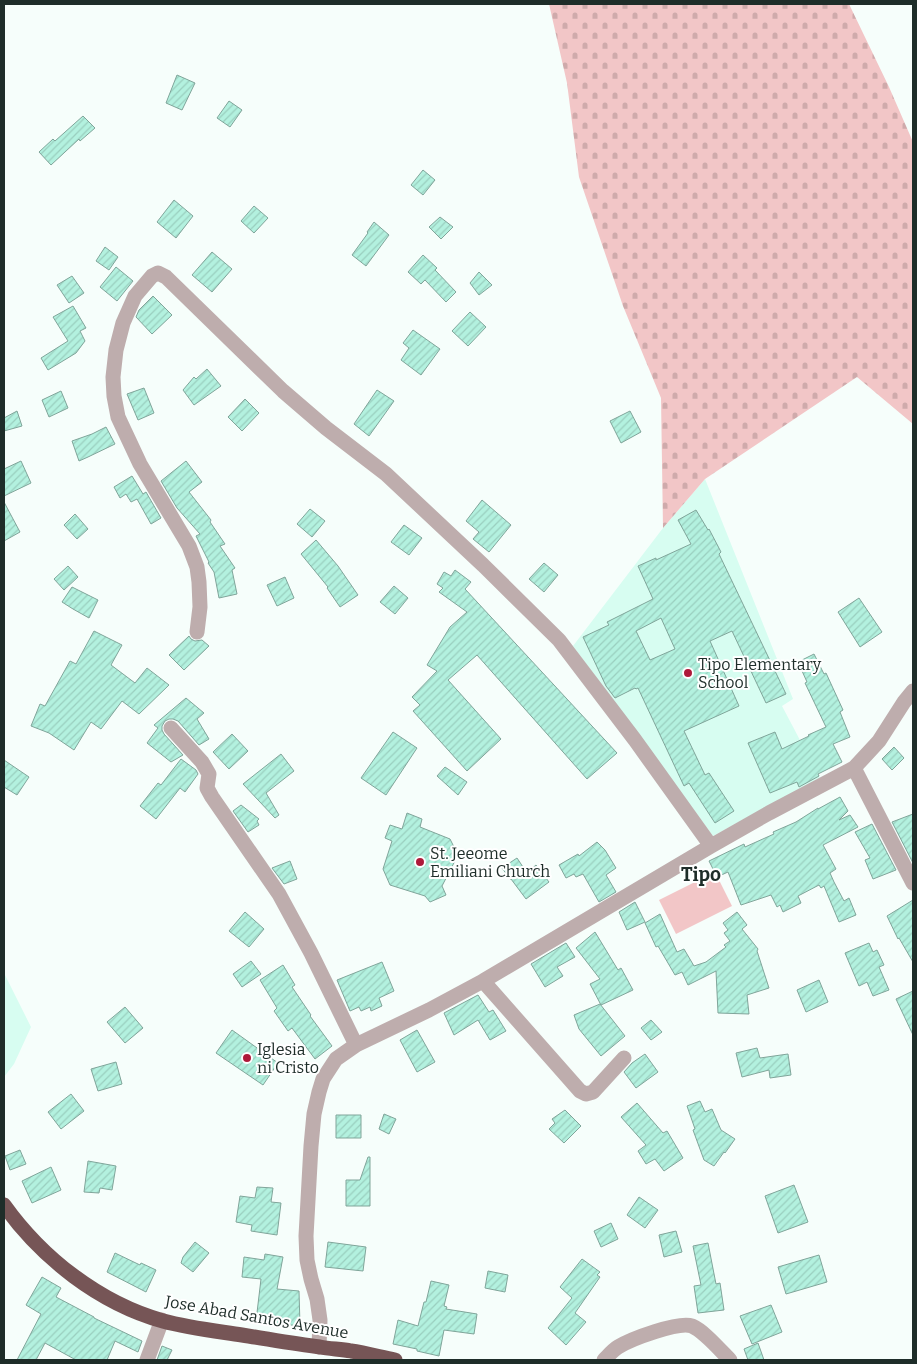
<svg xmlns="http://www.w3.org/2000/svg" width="917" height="1364" font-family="Bitter,serif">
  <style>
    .built { fill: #d7fdf1 }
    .cemetery { fill: url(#cemetery-stones) }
    .pitch { fill: #f2c6c7 }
    .building { fill: url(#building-hatch); stroke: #80a59a; fill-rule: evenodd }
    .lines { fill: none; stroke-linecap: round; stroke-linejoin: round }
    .street { stroke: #beadad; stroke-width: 15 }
    .highway { stroke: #765556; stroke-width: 15 }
    .poi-dot { fill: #ae1a3a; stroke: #fff; stroke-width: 2 }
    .labels { text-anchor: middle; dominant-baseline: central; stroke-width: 4; stroke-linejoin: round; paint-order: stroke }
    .poi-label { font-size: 16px; fill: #1e2d29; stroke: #fff; text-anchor: start }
    .street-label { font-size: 16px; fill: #1e2d29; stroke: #fff }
    .quarter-label { font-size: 19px; font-weight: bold; fill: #1e2d29; stroke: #fff }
  </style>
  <defs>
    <pattern id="cemetery-stones" width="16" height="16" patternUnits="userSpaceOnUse" patternTransform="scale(1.25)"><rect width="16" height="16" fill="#f2c6c7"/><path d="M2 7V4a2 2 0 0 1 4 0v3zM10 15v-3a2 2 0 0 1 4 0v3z" fill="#cfaaab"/></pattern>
    <pattern id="building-hatch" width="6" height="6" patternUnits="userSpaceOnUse" patternTransform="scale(1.25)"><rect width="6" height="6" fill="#b3f1df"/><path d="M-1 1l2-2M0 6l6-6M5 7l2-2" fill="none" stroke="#9acfbf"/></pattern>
  </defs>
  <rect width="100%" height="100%" fill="#f6fefb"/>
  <path class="built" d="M705 479 793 699 782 706 820 778 713 836 573 646 663 528Z
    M4 973 31 1027 14 1064 4 1077Z"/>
  <path class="cemetery" d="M549 4H849L889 87 913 142V424L857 377 705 479 663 528 661 398 623 306 579 177 567 83Z"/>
  <path class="pitch" d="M715 872 732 906 676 934 659 900Z"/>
  <path class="building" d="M177 75 195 83 182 110 166 103Z
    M229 101 242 110 230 127 217 118Z
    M83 116 95 128 80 141 79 139 51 165 39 152 53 139 55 141Z
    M423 170 435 180 423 195 411 185Z
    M174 200 193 216 176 238 157 222Z
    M254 206 268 218 254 233 241 221Z
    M440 217 453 227 441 239 429 227Z
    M374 222 389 235 366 266 352 255 368 233 367 232Z
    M105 247 118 257 109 270 96 261Z
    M212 252 232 269 212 292 192 275Z
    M423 255 437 268 435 270 456 292 446 302 425 280 421 284 408 272Z
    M116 267 133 281 117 301 100 287Z
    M479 272 492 285 479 295 470 283Z
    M72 276 84 293 69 303 57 285Z
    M153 296 172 315 152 334 136 317 139 310Z
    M73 306 86 328 80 331 85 341 76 353 48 370 41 358 68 341 53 317Z
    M470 312 486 327 468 346 452 331Z
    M413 330 440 349 421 375 401 360 409 348 403 343Z
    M207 369 221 386 194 405 183 390 194 377 196 379Z
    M144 388 154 413 138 420 127 394Z
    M377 390 394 401 369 436 354 424Z
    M61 391 68 408 49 417 42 400Z
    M245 399 259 413 242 431 228 417Z
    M17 411 22 426 4 431V418Z
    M630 411 641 432 621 443 610 421Z
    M106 427 115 444 88 457 79 461 72 441 92 434Z
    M21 461 31 483 4 496V469Z
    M186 461 202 482 189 492 211 520 210 522 225 544 220 546 235 568 232 570 237 594 219 598 214 572 208 563 209 562 196 536 200 534 177 508 161 481Z
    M132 476 143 494 146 492 161 518 151 524 137 499 131 502 126 494 120 498 114 487Z
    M482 500 511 525 489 552 473 539 479 532 466 521Z
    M4 502 20 532 4 541Z
    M310 509 325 521 312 537 297 524Z
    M696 510 708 530 709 529 721 552 719 554 786 694 766 703 732 631 710 641 739 706 684 731 705 775 709 773 734 811 715 823 689 783 684 786 638 688 636 689 635 688 615 698 606 686 583 637 609 625 607 622 653 599 638 566 656 558V560L691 544 678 520ZM661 618 675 649 650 660 636 631Z
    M75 514 88 529 77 539 64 525Z
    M404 525 422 538 409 555 391 542Z
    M316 540 338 566 358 595 340 607 327 588 328 587 301 554Z
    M544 563 558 575 544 592 529 579Z
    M68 566 78 577 64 590 54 579Z
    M455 570 471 582 465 589 617 753 587 779 477 655 448 680 501 739 467 771 413 711 420 705 412 697 437 671 427 665 450 627 467 612 439 592 443 588 437 584 444 572 451 576Z
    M285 577 294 598 277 606 267 585Z
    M394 586 408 598 395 614 380 602Z
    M72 587 98 600 89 618 73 609 62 602Z
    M859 598 882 632 860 647 838 612Z
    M94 631 122 645 111 665 135 683 147 668 169 685 139 714 122 701 101 729 91 722 74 750 49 733 31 726 40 704 45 706 70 661 76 664Z
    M189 636 191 639 195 641 202 640 209 646 184 670 169 655Z
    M814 654 824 674 826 673 843 710 840 712 850 737 833 744 842 762 818 774 819 776 799 787 797 782 770 793 748 743 775 732 782 749 809 736 808 735 826 727 805 683 807 682 798 662Z
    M186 698 204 713 197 719 209 739 199 745 178 721 173 719H169L165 721 162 726V730L164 734 183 755 171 762 147 743 158 728 154 725Z
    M393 732 417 748 386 795 361 778Z
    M232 734 248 751 229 769 213 752Z
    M894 747 904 758 892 770 882 759Z
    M281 754 294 771 266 793 279 815 275 818 243 784Z
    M181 759 196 770 198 774 185 792 180 788 156 819 140 806 158 783 161 785Z
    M4 760 29 777 17 795 4 787Z
    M445 767 467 782 458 795 437 776Z
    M840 797 848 811 839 820 850 815 858 827 823 845 836 869 830 873 834 882 844 901 849 898 856 915 839 922 824 886 821 888 819 885 798 896 801 903 783 912 780 905 777 907 771 895 741 905 728 872 717 877 709 861 744 844 745 847 774 834 773 832 796 822 818 808V809Z
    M241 805 259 819 257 821 259 825 248 832 233 811Z
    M407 813 422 819 420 827 450 839 458 855 442 886 446 895 430 902 425 896 390 885 383 869 392 841 385 838 390 825 402 829Z
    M913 814V863L892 822Z
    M872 824 896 870 873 879 865 860 870 858 855 832Z
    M597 842 605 850 616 868 606 875 616 892 599 902 583 874 576 877 574 874 566 878 559 865 578 854 579 856Z
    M517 858 525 870 528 867 530 870 536 865 549 882 526 899 511 879H510L502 868Z
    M290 861 297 879 284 884 272 868Z
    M913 900V962L899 938 898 939 887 916Z
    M635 902 645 922 627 930 619 912Z
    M245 912 264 929 249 947 229 931Z
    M737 912 747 925 742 929 758 949 757 951 769 988 747 995 749 1014 718 1013 716 971 688 985 682 972 675 975 658 946 656 947 645 923 660 914 677 952 684 949 694 966 706 962 726 947 724 945 730 941 724 933 728 930 723 923Z
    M595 932 618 970 621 968 633 990 601 1005 590 984 600 979 576 948Z
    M566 943 575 957 557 967 563 976 545 987 531 964Z
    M869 943 873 952 877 950 884 965 879 967 889 990 873 996 867 982 859 986 845 953Z
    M251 961 261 974 242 987 233 974Z
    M382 962 394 991 379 998 382 1006 371 1011 370 1007 361 1011 359 1007 350 1011 337 980Z
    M283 965 295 985 292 987 311 1015 310 1016 332 1046 315 1059 292 1028 288 1031 274 1011 277 1008 260 980Z
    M819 980 828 1002 806 1012 797 990Z
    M913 991V1035L896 999Z
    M478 995 489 1012 493 1010 506 1031 490 1040 478 1020 454 1035 444 1013Z
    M600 1004 625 1036 601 1056 579 1029 574 1015Z
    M125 1007 143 1028 125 1043 107 1022Z
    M651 1020 662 1032 651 1040 641 1028Z
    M232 1030 278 1063 263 1085 216 1053Z
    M417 1030 435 1062 417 1072 400 1040Z
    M757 1048 760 1058 788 1054 791 1075 770 1078 769 1070 742 1077 736 1053Z
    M645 1054 658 1072 636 1088 624 1072 632 1063Z
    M116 1062 122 1084 98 1091 91 1069Z
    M71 1094 84 1111 61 1129 48 1112Z
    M700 1101 705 1112 712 1109 721 1130 735 1139 725 1153 724 1152 714 1166 704 1160 693 1130 695 1129 687 1106Z
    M637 1103 663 1133 667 1131 683 1158 664 1171 655 1159 646 1164 638 1151 646 1145 621 1117Z
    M565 1110 581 1126 564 1143 549 1129 555 1123 552 1119Z
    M384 1114 396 1119 389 1134 379 1129Z
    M336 1115H361V1138H336Z
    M20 1150 26 1164 10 1170 5 1156Z
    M368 1157H370V1206H346V1180H360Z
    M88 1161 116 1166 112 1190 100 1188 99 1193 84 1192Z
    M51 1167 61 1190 32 1203 22 1181Z
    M794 1185 808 1222 778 1233 765 1196Z
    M257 1187 273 1188 271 1202 281 1203 277 1235 251 1231 252 1225 236 1222 240 1196 255 1198Z
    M639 1197 658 1210 645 1228 627 1215Z
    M611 1223 618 1239 601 1247 594 1231Z
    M676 1231 682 1252 664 1257 659 1235Z
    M195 1242 209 1253 193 1272 181 1263 183 1257Z
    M328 1242 366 1247 363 1271 325 1267Z
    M708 1243 716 1284 720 1283 724 1310 698 1313 694 1286 701 1285 693 1246Z
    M115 1253 140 1265 141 1263 156 1270 146 1292 107 1272Z
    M265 1254 283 1257 277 1289 299 1291 300 1326 256 1321 261 1279 242 1277 244 1257 264 1260Z
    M819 1255 827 1282 786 1294 778 1267Z
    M582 1259 600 1272 597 1275 600 1277 575 1313 586 1322 566 1345 548 1328 572 1298 560 1287Z
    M488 1271 508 1275 505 1292 485 1288Z
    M42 1277 61 1288 56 1297 94 1317V1318L142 1341 138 1352 115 1341 107 1360H76L45 1343 36 1360H17L41 1314 26 1305Z
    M431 1281 449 1285 444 1306 447 1307 446 1309 477 1314 474 1334 444 1330 439 1356 417 1351V1349L393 1344 398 1320 418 1326 424 1302H426Z
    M771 1305 782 1332 752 1344 740 1316Z
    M758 1343 764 1360H748L744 1349Z
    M162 1346 172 1350 167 1360H157Z"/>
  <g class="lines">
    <path class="street" d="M197 632 200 607 199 582 197 567 189 546 140 464 118 417 114 396 113 377 116 350 123 323 135 296 152 276 158 273 166 277 283 391 326 428 386 474 483 565 559 640 635 740 711 846
      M171 728 202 762 209 774 207 788 212 797 279 894 311 953 356 1045
      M854 768 913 883
      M483 981 580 1091 586 1094 593 1092 624 1058
      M319 1347 320 1320 317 1299 311 1279 307 1260 306 1236 311 1146 314 1114 319 1092 323 1079 336 1059 356 1045 429 1010 483 981 711 846 769 813 854 768 879 741 904 702 913 691
      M147 1360 162 1320
      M604 1360C608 1356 613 1350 618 1347 631 1339 679 1321 692 1326 704 1331 721 1351 730 1360"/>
    <path class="highway" d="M4 1205C42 1258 99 1303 163 1321 189 1328 216 1331 242 1335 268 1339 294 1344 320 1347 330 1349 341 1349 351 1351 365 1353 380 1357 395 1360"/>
  </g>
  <g class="poi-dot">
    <circle cx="688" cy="673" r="5"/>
    <circle cx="420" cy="862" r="5"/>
    <circle cx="247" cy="1058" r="5"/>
  </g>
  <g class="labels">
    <g class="poi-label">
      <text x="698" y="664">Tipo Elementary<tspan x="698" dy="18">School</tspan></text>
      <text x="430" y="853">St. Jeeome<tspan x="430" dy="18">Emiliani Church</tspan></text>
      <text x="257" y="1049">Iglesia<tspan x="257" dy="18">ni Cristo</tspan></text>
    </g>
    <g class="street-label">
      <text transform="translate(257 1317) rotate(10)">Jose Abad Santos Avenue</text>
    </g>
    <g class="quarter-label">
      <text x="701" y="874">Tipo</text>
    </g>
  </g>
  <rect width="917" height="1364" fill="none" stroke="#1e2d29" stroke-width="10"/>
</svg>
